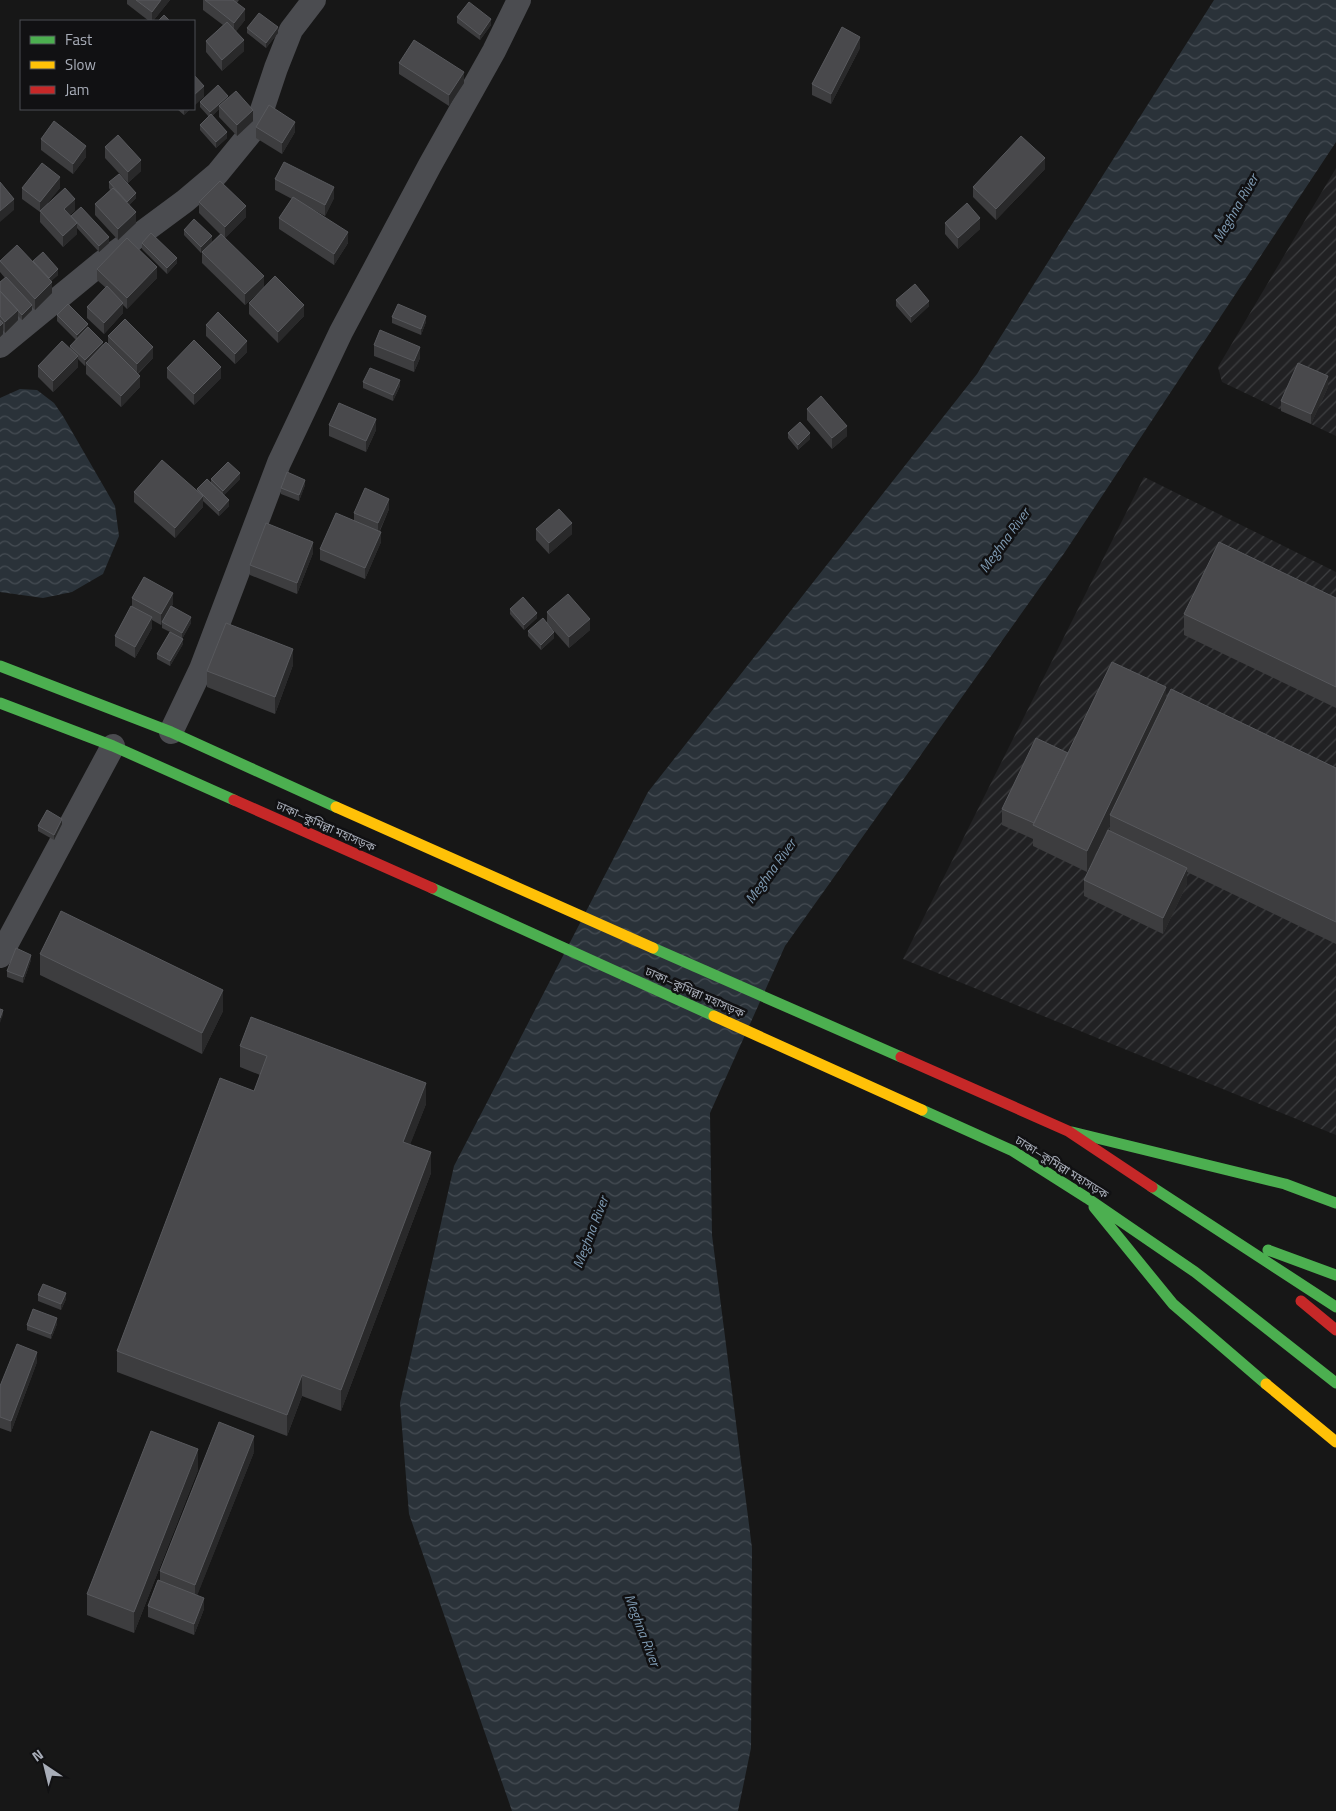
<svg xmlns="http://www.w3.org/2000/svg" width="1336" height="1811" font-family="'Titillium Web','Noto Sans Bengali',sans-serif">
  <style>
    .industrial { fill: url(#industrial-furrows) }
    .water { fill: url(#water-waves) }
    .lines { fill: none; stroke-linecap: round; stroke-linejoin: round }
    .street { stroke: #4b4c50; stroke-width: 24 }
    .fast { stroke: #4caf50; stroke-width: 11 }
    .slow { stroke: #ffc107; stroke-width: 11 }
    .jam { stroke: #c62828; stroke-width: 11 }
    .wall { fill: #3d3d3f }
    .shaded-wall { fill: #29292a }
    .building { fill: #49494c; stroke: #58595d }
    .labels { text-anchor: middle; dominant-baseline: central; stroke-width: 5; stroke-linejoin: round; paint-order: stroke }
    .street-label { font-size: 12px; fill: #a8adb8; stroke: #111113 }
    .water-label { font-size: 14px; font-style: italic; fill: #7f9bb3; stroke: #111113 }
  </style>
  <defs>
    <pattern id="industrial-furrows" width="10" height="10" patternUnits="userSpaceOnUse" patternTransform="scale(1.25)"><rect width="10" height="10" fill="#212123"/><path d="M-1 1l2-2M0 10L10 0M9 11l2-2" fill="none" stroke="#3e3f41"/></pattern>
    <pattern id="water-waves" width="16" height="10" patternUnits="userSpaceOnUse" patternTransform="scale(1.25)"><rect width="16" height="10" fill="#2a3239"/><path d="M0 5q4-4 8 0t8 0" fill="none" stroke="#464d54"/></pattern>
  </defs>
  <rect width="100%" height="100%" fill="#171717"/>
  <path class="industrial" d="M1336 168V436L1222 382 1218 367Z
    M1144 477 1336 572V1135L903 959Z"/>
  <path class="water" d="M1214 0H1336V142L1065 552 785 946 710 1113 712 1235 752 1548 751 1748 738 1811H512L409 1514 400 1403 454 1166 648 792 977 374Z
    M20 389 37 390 54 403 63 416 115 506 119 536 103 574 72 592 43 598 0 592V398Z"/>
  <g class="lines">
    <path class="street" d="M0 346 100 264 185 201 217 174 257 125 276 68 291 30 314 0
      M171 732 201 669 279 463 341 332 430 165 494 51 519 0
      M0 956 113 746"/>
    <path class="fast" d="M0 666 171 732 336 807
      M0 703 113 746 234 800
      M432 888 714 1016
      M653 948 901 1057
      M922 1110 1013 1151 1087 1198 1195 1272 1336 1383
      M1072 1132 1285 1184 1336 1203
      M1152 1187 1336 1307
      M1094 1207 1173 1304 1266 1384
      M1268 1250 1336 1275"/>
    <path class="slow" d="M336 807 653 948
      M714 1016 922 1110
      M1266 1384 1336 1442"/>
    <path class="jam" d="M234 800 432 888
      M901 1057 1068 1131 1152 1187
      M1301 1301 1336 1330"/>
  </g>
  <path class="wall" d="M127 0H170L153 21H149L127 4Z
    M203 0H239L237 3 245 20 236 31 244 51 222 71 206 52V41L223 25 203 10Z
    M457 17 491 25 480 40 457 23Z
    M247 28 278 33 266 48 247 33Z
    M860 48 831 104 812 95V84Z
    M399 63 464 83 449 106 399 74Z
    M228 98 253 121 237 136 219 117V109L212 116 227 138 216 148 200 130V125L209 117 200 107V102Z
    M177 109H190L184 115Z
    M256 127 295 132 282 154 256 138Z
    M41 139 86 157 73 174 41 150Z
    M105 147 141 171 128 183 105 158Z
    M1045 169 996 220 973 197V187Z
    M275 179 334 198 325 216 312 209 348 243 334 265 279 229V218L292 199 275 190Z
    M109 182 136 198 129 205 136 223 118 240 95 215V204L110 190 109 188Z
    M22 188H60L47 203 75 210 70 215 109 243 99 252 77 228V234L63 247 40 222V212L22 199Z
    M199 202 246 217 225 238 264 287 245 305 202 263V252L220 234 199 213Z
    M945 223 980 229 958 249 945 234Z
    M184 230 212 241 201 253 184 235Z
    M142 243 177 263 167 274 142 249Z
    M0 261H33L58 275 51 281 52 293 35 310 32 307V310L22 320 18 316V320L5 333 3 330V334L0 337V282L5 278 0 272Z
    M97 269 157 278 127 309 123 305V313L104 334 87 318V307L106 288 97 280Z
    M896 300 929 306 911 323 896 306Z
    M249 303 304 316 278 343 249 314Z
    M57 315 88 327 103 345H108V336L153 358 138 374 140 387 121 407 86 374V364L85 366 78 359V367L53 392 38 377V366L70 349V346L76 340 57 321Z
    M392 317 426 322 421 335 392 323Z
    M206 325 247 352 235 364 206 336Z
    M374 345 420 358 414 372 374 356Z
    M167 368 221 378 194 405 167 378Z
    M363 382 400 386 393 401 363 388Z
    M1328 387 1311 424 1281 411V401Z
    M807 409 847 436 832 449 807 420Z
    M329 425 376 430 366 452 329 436Z
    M788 433 810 439 798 450 788 438Z
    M211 479H240L224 495 229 506 219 516 203 501V507L175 538 134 502V492L197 490 211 482Z
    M305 485 299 501 281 494V488Z
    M389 509 380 531 381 542 365 579 320 560V549L354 520V513Z
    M536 529 572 534 549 554 536 540Z
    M313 553 297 594 250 575V565Z
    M132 598 173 604 161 625 152 620V628L135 658 115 646V636L132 606Z
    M1336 598V708L1184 635V614Z
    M510 609 537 618 524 630 510 614Z
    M547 612 590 630 569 648 547 623Z
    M162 622 191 623 182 639 183 644 170 666 157 659V654L170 632 162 628Z
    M528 631 554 638 541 650 528 636Z
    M293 665 275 714 207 687V671Z
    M1166 699 1336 768V944L1187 872V884L1163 934 1084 896V880L1110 831V824L1087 872 1033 846V839L1002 825V809L1068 753Z
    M62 824 54 840 38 831V826Z
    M40 954 223 1011 202 1054 40 975Z
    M31 960 23 983 7 977V971Z
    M240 1046 426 1104 410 1144 431 1173 341 1411 302 1396 287 1436 117 1372V1351L254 1091 260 1075 240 1067Z
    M38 1295 66 1299 61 1310 38 1301Z
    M57 1324 51 1339 27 1330V1325Z
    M37 1362 11 1432 0 1428V1386Z
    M254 1452 197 1595 204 1609 194 1635 148 1617V1606L160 1581V1571Z
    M198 1470 134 1633 87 1615V1594Z"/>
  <path class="shaded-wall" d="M161 0H170L153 21H152V12Z
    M245 9V20L234 34V23Z
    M491 19V25L480 40V35Z
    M278 27V33L266 48V43Z
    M860 37V48L831 104V94Z
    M244 40V51L222 71V60Z
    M464 72V83L449 106V95Z
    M204 86V97L194 106V95Z
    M228 96V101L219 106V109L210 118V112Z
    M184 109H190L184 115Z
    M253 110V121L237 136V125Z
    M295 122V132L282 154V143Z
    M227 132V138L216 148V142Z
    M86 146V157L73 174V164Z
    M1045 158V169L996 220V209Z
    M141 160V171L128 183V172Z
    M60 177V188L40 213V202Z
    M334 187V198L325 216V205Z
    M136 193V198L127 207V202Z
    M14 199V210L0 222V211Z
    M75 199V210L64 220V209Z
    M246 206V217L225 238V227Z
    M136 212V223L118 240V229Z
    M980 218V229L958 249V238Z
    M77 223V234L63 247V236Z
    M348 232V243L334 265V254Z
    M212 236V241L201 253V247Z
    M109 237V243L99 252V246Z
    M177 258V263L167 274V268Z
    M157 267V278L127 309V298Z
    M58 269V275L48 284V279Z
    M264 276V287L245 305V294Z
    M52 282V293L35 310V299Z
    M929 301V306L911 323V317Z
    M123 303V313L104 334V323Z
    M32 305V310L22 320V315Z
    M304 305V316L278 343V332Z
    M18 310V320L5 333V322Z
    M426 316V322L421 335V329Z
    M3 323V334L0 337V326Z
    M88 324V329L77 340V335Z
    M247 341V352L235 364V354Z
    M103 342V347L86 363V364L85 366V360Z
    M153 347V358L137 374V364Z
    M420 347V358L414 372V361Z
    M78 356V367L53 392V381Z
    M221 367V378L194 405V394Z
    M140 376V387L121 407V396Z
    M1328 376V387L1311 424V414Z
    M400 380V386L393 401V395Z
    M376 419V430L366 452V441Z
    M847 426V436L832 449V438Z
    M810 433V439L798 450V445Z
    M240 473V479L223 496V491Z
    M305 480V485L299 501V495Z
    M203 496V507L175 538V528Z
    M389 499V509L378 534V523Z
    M229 500V506L219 516V511Z
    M572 523V534L549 554V543Z
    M381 532V542L365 579V568Z
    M313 542V553L297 594V583Z
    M173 593V604L161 625V614Z
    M537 613V618L524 630V625Z
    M152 617V628L135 658V647Z
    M191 617V623L182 639V633Z
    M590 619V630L569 648V637Z
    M554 632V638L541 650V645Z
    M183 639V644L170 666V661Z
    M293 649V665L275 714V697Z
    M1166 687V709L1110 815V824L1087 872V851Z
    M62 819V824L54 840V835Z
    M1187 868V884L1163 934V918Z
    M31 955V960L23 983V977Z
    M223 990V1011L202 1054V1033Z
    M3 1010V1015L0 1023V1018Z
    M426 1083V1104L403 1163V1142Z
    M431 1152V1173L341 1411V1390Z
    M66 1293V1299L61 1310V1304Z
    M57 1318V1324L51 1339V1334Z
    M37 1352V1362L11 1432V1421Z
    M302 1375V1396L287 1436V1415Z
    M254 1436V1452L195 1601V1585Z
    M198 1449V1470L134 1633V1612Z
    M204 1598V1609L194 1635V1624Z"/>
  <path class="building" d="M136 0H161L152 12Z
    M205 0H233L245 9 234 23Z
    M469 2 491 19 480 35 457 17Z
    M259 13 278 27 266 43 247 28Z
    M164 15 170 21H158Z
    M227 22 244 40 222 60 206 41Z
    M842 27 860 37 831 94 812 84Z
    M414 40 464 72 449 95 399 63Z
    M194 75 204 86 194 95Z
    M218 85 228 96 210 112 200 102Z
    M236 91 253 110 237 125 219 106Z
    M269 105 295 122 282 143 256 127Z
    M211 114 227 132 216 142 200 125Z
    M54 121 86 146 73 164 41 139Z
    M118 135 141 160 128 172 105 147Z
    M1021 136 1045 158 996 209 973 187Z
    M284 162 334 187 325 205 275 179Z
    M42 163 60 177 40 202 22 188Z
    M119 174 136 193 127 202 109 182Z
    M220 181 246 206 225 227 199 202Z
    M0 182 14 199 0 211Z
    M65 188 75 199 64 209 77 223 63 236 40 211Z
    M113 188 136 212 118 229 95 204Z
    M293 197 348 232 334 254 279 218Z
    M967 203 980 218 958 238 945 223Z
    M81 207 109 237 99 246 71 216Z
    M194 219 212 236 201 247 184 230Z
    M151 233 177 258 167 268 142 243Z
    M221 234 264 276 245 294 202 252Z
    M127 238 157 267 127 298 97 269Z
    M17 245 52 282 35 299 0 261Z
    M43 252 58 269 49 278 33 261Z
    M275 276 304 305 278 332 249 303Z
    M6 277 32 305 22 315 0 291V282Z
    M915 284 929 301 911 317 896 300Z
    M107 286 123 303 104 323 87 307Z
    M0 291 18 310 5 322 0 316Z
    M68 304 88 324 77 335 57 315Z
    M398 304 426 316 421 329 392 317Z
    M218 312 247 341 235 354 206 325Z
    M125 319 153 347 137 364 108 336Z
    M0 320 3 323 0 326Z
    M88 327 103 342 85 360 70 346Z
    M380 330 420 347 414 361 374 345Z
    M194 340 221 367 194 394 167 368Z
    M62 341 78 356 53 381 38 366Z
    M106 342 140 376 121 396 86 363Z
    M1298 363 1328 376 1311 414 1281 401Z
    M370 368 400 380 393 395 363 382Z
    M821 396 847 426 832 438 807 409Z
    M339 403 376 419 366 441 329 425Z
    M800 422 810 433 798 445 788 433Z
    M162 460 203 496 175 528 134 492Z
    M228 462 240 473 223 491 211 479Z
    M287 472 305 480 299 495 281 488Z
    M207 479 229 500 219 511 197 489Z
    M365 488 389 499 378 523 354 513Z
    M559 509 572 523 549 543 536 529Z
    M336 513 381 532 365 568 320 549Z
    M266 523 313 542 297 583 250 565Z
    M1219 542 1336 598V687L1184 614Z
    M144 577 173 593 161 614 132 598Z
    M568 594 590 619 569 637 547 612Z
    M523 597 537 613 524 625 510 609Z
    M131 606 152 617 135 647 115 636Z
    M171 606 191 617 182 633 162 622Z
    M543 618 554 632 541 645 528 631Z
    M226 623 293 649 275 697 207 671Z
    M170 632 183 639 170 661 157 654Z
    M1112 662 1166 687 1087 851 1033 825Z
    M1171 689 1336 768V922L1110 815Z
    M1036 738 1068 753 1034 823 1002 809Z
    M47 810 62 819 54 835 38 826Z
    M1108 830 1187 868 1163 918 1084 880Z
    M61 911 223 990 202 1033 40 954Z
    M16 948 31 955 23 977 7 971Z
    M0 1009 3 1010 0 1018Z
    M251 1017 426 1083 403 1142 431 1152 341 1390 302 1375 287 1415 117 1351 220 1078 254 1091 267 1056 240 1046Z
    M43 1284 66 1293 61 1304 38 1295Z
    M33 1309 57 1318 51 1334 27 1325Z
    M17 1344 37 1352 11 1421 0 1417V1386Z
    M219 1422 254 1436 195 1585 160 1571Z
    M151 1431 198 1449 134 1612 87 1594Z
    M158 1580 204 1598 194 1624 148 1606Z"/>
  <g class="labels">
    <g class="street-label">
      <text transform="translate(326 826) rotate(24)">ঢাকা–কুমিল্লা মহাসড়ক</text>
      <text transform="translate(695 992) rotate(24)">ঢাকা–কুমিল্লা মহাসড়ক</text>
      <text transform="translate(1062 1167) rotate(32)">ঢাকা–কুমিল্লা মহাসড়ক</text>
    </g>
    <g class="water-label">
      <text transform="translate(1235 208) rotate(-60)">Meghna River</text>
      <text transform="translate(1004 540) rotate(-54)">Meghna River</text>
      <text transform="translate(770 871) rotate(-54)">Meghna River</text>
      <text transform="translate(590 1232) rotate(-69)">Meghna River</text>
      <text transform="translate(643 1630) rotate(69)">Meghna River</text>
    </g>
  </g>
  <rect x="20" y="20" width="175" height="90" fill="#111113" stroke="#4d4f55"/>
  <rect x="30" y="36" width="25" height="8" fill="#4caf50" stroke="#4d4f55"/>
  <text x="65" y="45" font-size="15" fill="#a8adb8">Fast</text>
  <rect x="30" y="61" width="25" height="8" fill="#ffc107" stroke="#4d4f55"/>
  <text x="65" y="70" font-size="15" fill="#a8adb8">Slow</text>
  <rect x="30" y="86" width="25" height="8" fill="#c62828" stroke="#4d4f55"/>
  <text x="65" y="95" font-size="15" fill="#a8adb8">Jam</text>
  <g transform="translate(45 1766) rotate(325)" stroke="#111113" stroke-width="4" paint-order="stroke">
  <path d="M0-4L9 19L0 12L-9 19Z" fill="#a8adb8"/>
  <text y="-8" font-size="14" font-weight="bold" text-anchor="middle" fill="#a8adb8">N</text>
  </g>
</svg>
